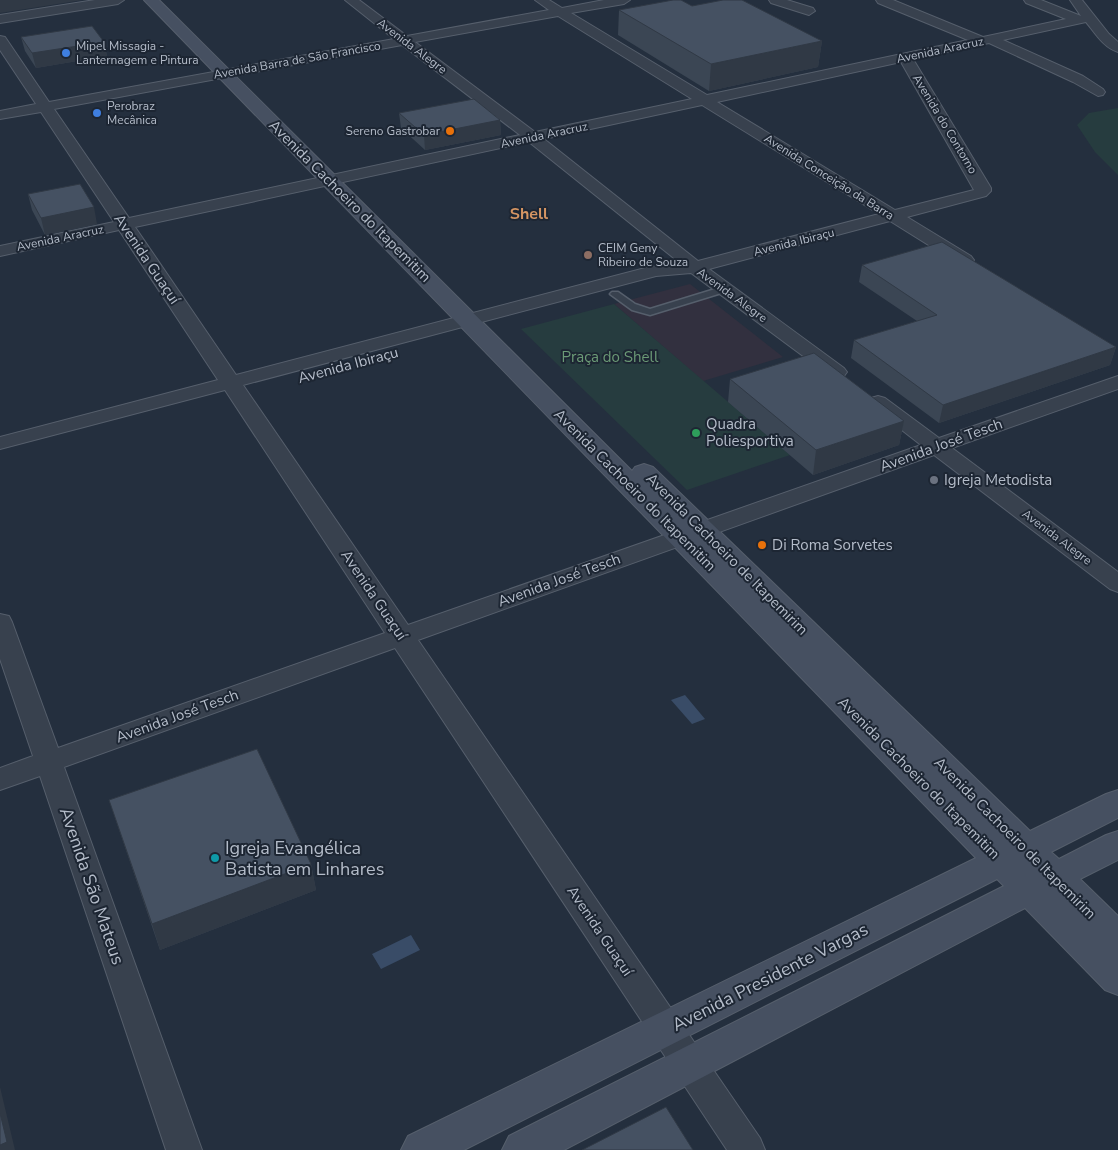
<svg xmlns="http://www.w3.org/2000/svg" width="1118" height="1150" font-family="'Nunito Sans',sans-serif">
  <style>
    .medical { fill: #32303f }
    .green { fill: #263c3f }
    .water { fill: #394c67 }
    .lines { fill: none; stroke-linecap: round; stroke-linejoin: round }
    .lane-casing { stroke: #565f6c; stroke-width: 3 }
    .street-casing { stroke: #565f6c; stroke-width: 2 }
    .secondary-casing { stroke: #565f6c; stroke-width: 2 }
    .lane { fill: #38414e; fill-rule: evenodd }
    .street { fill: #38414e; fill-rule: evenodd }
    .secondary { fill: #465061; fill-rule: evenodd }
    .wall { fill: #3b4654 }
    .shaded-wall { fill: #303945 }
    .building { fill: #455162; stroke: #303945 }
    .shop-dot { fill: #3f7fe0; stroke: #1d2633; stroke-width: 2 }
    .food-dot { fill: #e8710a; stroke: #1d2633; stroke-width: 2 }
    .education-dot { fill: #8d6e63; stroke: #1d2633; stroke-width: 2 }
    .leisure-dot { fill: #2e9e5b; stroke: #1d2633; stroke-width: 2 }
    .worship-dot { fill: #6b7280; stroke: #1d2633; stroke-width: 2 }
    .culture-dot { fill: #0f9aa8; stroke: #1d2633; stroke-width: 2 }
    .labels { text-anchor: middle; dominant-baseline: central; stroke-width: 4; stroke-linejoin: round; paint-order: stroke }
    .far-poi-label { font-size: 12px; fill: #b4bcc9; stroke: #1d2633; text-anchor: start }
    .far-street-label { font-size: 12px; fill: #b4bcc9; stroke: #1d2633 }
    .street-label { font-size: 15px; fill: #b4bcc9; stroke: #1d2633 }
    .park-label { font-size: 15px; fill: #6b9a76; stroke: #1d2633 }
    .poi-label { font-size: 15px; fill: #b4bcc9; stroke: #1d2633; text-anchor: start }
    .far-district-label { font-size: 16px; font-weight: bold; fill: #d59563; stroke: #1d2633 }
    .near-poi-label { font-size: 18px; fill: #b4bcc9; stroke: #1d2633; text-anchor: start }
    .near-street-label { font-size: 18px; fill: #b4bcc9; stroke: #1d2633 }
  </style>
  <rect width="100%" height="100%" fill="#242f3e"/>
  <path class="medical" d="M690 284 783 357 703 381 614 304Z"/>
  <path class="green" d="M1118 108V175L1095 152 1077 125 1089 113Z
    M614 304 790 455 687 490 521 329Z"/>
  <path class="water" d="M685 695 705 719 692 724 671 700Z
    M411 935 420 950 381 969 372 954Z"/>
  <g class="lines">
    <defs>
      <path id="lane" d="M725 286 730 289 728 291 650 315 632 310 610 294 612 292H618L635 304 650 309Z"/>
      <path id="street" d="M95 0H124L118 4 0 23V15Z
        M345 0H359L407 36 549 10 535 0H549L562 8 604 0H630L624 4 571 13 707 95 968 40 878 3 876 0H893L983 37 1066 19 1026 3 1024 0H1041L1081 16 1070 0H1082L1109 34 1118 42V52C1104 48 1095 33 1086 22L1003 40 1083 76 1103 89 1105 92 1103 95 1098 96 1073 82 989 43 913 59 991 188V191L986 196 907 217 971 256 974 260 971 264 965 265 959 264 890 221 709 269 844 368 847 372 844 376 837 378 830 376 691 273 656 276 243 385 408 625 921 445 871 406 868 402 871 398 878 396 885 398 939 438 1118 376V389L952 448 1118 572V592L1110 589 934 455 418 640 760 1138 765 1150H727L395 648 64 767 202 1150H166L40 776 0 790V768L33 756 0 659V614L9 616 12 622 58 748 385 633 225 390 0 449V437L218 380 119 230 0 256V246L114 222 41 112 0 119V111L36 104 0 50V36L5 37 49 102 394 39ZM558 16 692 99 535 132 415 42ZM402 45 520 135 129 218 54 109ZM901 62 974 190 895 210 717 102ZM702 105 879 214 698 261 544 139ZM529 142 680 263 649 267 236 375 135 227Z
        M769 0H787L813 8 815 11 809 15 771 3Z"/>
      <path id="secondary" d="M144 0H159L632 471 635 467 644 464 653 467 1030 831 1106 794 1118 790V818L1051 852 1059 859 1106 835 1118 831V860L1080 879 1118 916V995L1105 990 1025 908 564 1150H502L509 1136 1004 886 997 879 464 1150H401L408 1136 976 858Z"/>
    </defs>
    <use href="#lane" class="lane-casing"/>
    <use href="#street" class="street-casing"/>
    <use href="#secondary" class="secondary-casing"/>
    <use href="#lane" class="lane"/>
    <use href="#street" class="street"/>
    <use href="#secondary" class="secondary"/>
  </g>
  <path class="wall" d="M692 6 822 41 818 67 709 91 618 35 619 10Z
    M21 37 104 42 107 56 36 68 25 51Z
    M399 113 500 120 501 135 425 150 401 128Z
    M28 194 97 224 45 235 32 210Z
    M862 265 1116 347 1110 365 939 423 851 358 854 340 917 321 859 282Z
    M730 379 904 421 899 445 813 475 728 402Z
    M109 800 311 864 316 890 160 950Z"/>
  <path class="shaded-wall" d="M0 0H83L0 13Z
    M822 41 818 67 709 91 711 64Z
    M104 42 107 56 36 68 32 53Z
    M500 120 501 135 425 150 424 135Z
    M94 207 97 224 45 235 41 218Z
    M1116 347 1110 365 939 423 943 405Z
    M904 421 899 445 813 475 816 450Z
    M311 864 316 890 160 950 152 924Z
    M0 1087 15 1150H0Z"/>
  <path class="building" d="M673 0H681L692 6 723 0H742L822 41 711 64 619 10Z
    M92 26 104 42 32 53 21 37Z
    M474 99 500 120 424 135 399 113Z
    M80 184 94 207 41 218 28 194Z
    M942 242 1116 347 943 405 854 340 937 315 862 265Z
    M814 353 904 421 816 450 730 379Z
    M257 749 311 864 152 924 109 800Z
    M666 1107 693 1150H582Z
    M0 1113 7 1142 0 1145Z"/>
  <g class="shop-dot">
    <circle cx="66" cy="53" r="5"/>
    <circle cx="97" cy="113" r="5"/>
  </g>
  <g class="food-dot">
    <circle cx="450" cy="131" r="5"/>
    <circle cx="762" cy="545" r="5"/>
  </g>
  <circle class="education-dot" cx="588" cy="255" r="5"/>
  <circle class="leisure-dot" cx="696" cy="433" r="5"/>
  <circle class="worship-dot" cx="934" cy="480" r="5"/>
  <circle class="culture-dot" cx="215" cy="858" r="5"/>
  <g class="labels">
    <g class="far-poi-label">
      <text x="76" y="46">Mipel Missagia -<tspan x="76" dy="14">Lanternagem e Pintura</tspan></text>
      <text x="107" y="106">Perobraz<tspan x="107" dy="14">Mecânica</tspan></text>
      <text x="440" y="131" text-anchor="end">Sereno Gastrobar</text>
      <text x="598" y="248">CEIM Geny<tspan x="598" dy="14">Ribeiro de Souza</tspan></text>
    </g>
    <g class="far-street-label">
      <text transform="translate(412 46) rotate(37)">Avenida Alegre</text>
      <text transform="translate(940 50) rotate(-12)">Avenida Aracruz</text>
      <text transform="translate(297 60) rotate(-10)">Avenida Barra de São Francisco</text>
      <text transform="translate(945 124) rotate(59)">Avenida do Contorno</text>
      <text transform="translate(544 135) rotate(-12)">Avenida Aracruz</text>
      <text transform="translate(829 177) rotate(32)">Avenida Conceição da Barra</text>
      <text transform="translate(60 238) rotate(-12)">Avenida Aracruz</text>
      <text transform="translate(794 242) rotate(-14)">Avenida Ibiraçu</text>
      <text transform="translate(732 295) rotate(36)">Avenida Alegre</text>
      <text transform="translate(1057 537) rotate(37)">Avenida Alegre</text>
    </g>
    <g class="street-label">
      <text transform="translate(350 201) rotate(45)">Avenida Cachoeiro do Itapemitim</text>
      <text transform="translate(147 259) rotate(56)">Avenida Guaçuí</text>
      <text transform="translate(348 365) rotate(-15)">Avenida Ibiraçu</text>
      <text transform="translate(941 445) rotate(-20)">Avenida José Tesch</text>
      <text transform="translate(635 490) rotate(45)">Avenida Cachoeiro do Itapemitim</text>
      <text transform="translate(727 554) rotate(45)">Avenida Cachoeiro de Itapemirim</text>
      <text transform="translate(559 580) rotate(-20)">Avenida José Tesch</text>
      <text transform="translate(374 595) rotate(56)">Avenida Guaçuí</text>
      <text transform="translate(177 716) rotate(-20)">Avenida José Tesch</text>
      <text transform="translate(919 778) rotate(45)">Avenida Cachoeiro do Itapemitim</text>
      <text transform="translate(1015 838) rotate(45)">Avenida Cachoeiro de Itapemirim</text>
      <text transform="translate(600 931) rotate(56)">Avenida Guaçuí</text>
    </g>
    <g class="park-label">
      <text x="610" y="357">Praça do Shell</text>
    </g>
    <g class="poi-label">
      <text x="706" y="424">Quadra<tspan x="706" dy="17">Poliesportiva</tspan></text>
      <text x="944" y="480">Igreja Metodista</text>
      <text x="772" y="545">Di Roma Sorvetes</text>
    </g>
    <g class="far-district-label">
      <text x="529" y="214">Shell</text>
    </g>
    <g class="near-poi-label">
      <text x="225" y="848">Igreja Evangélica<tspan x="225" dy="21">Batista em Linhares</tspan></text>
    </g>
    <g class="near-street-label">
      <text transform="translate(92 886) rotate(71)">Avenida São Mateus</text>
      <text transform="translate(770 977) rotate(-27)">Avenida Presidente Vargas</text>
    </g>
  </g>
</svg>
